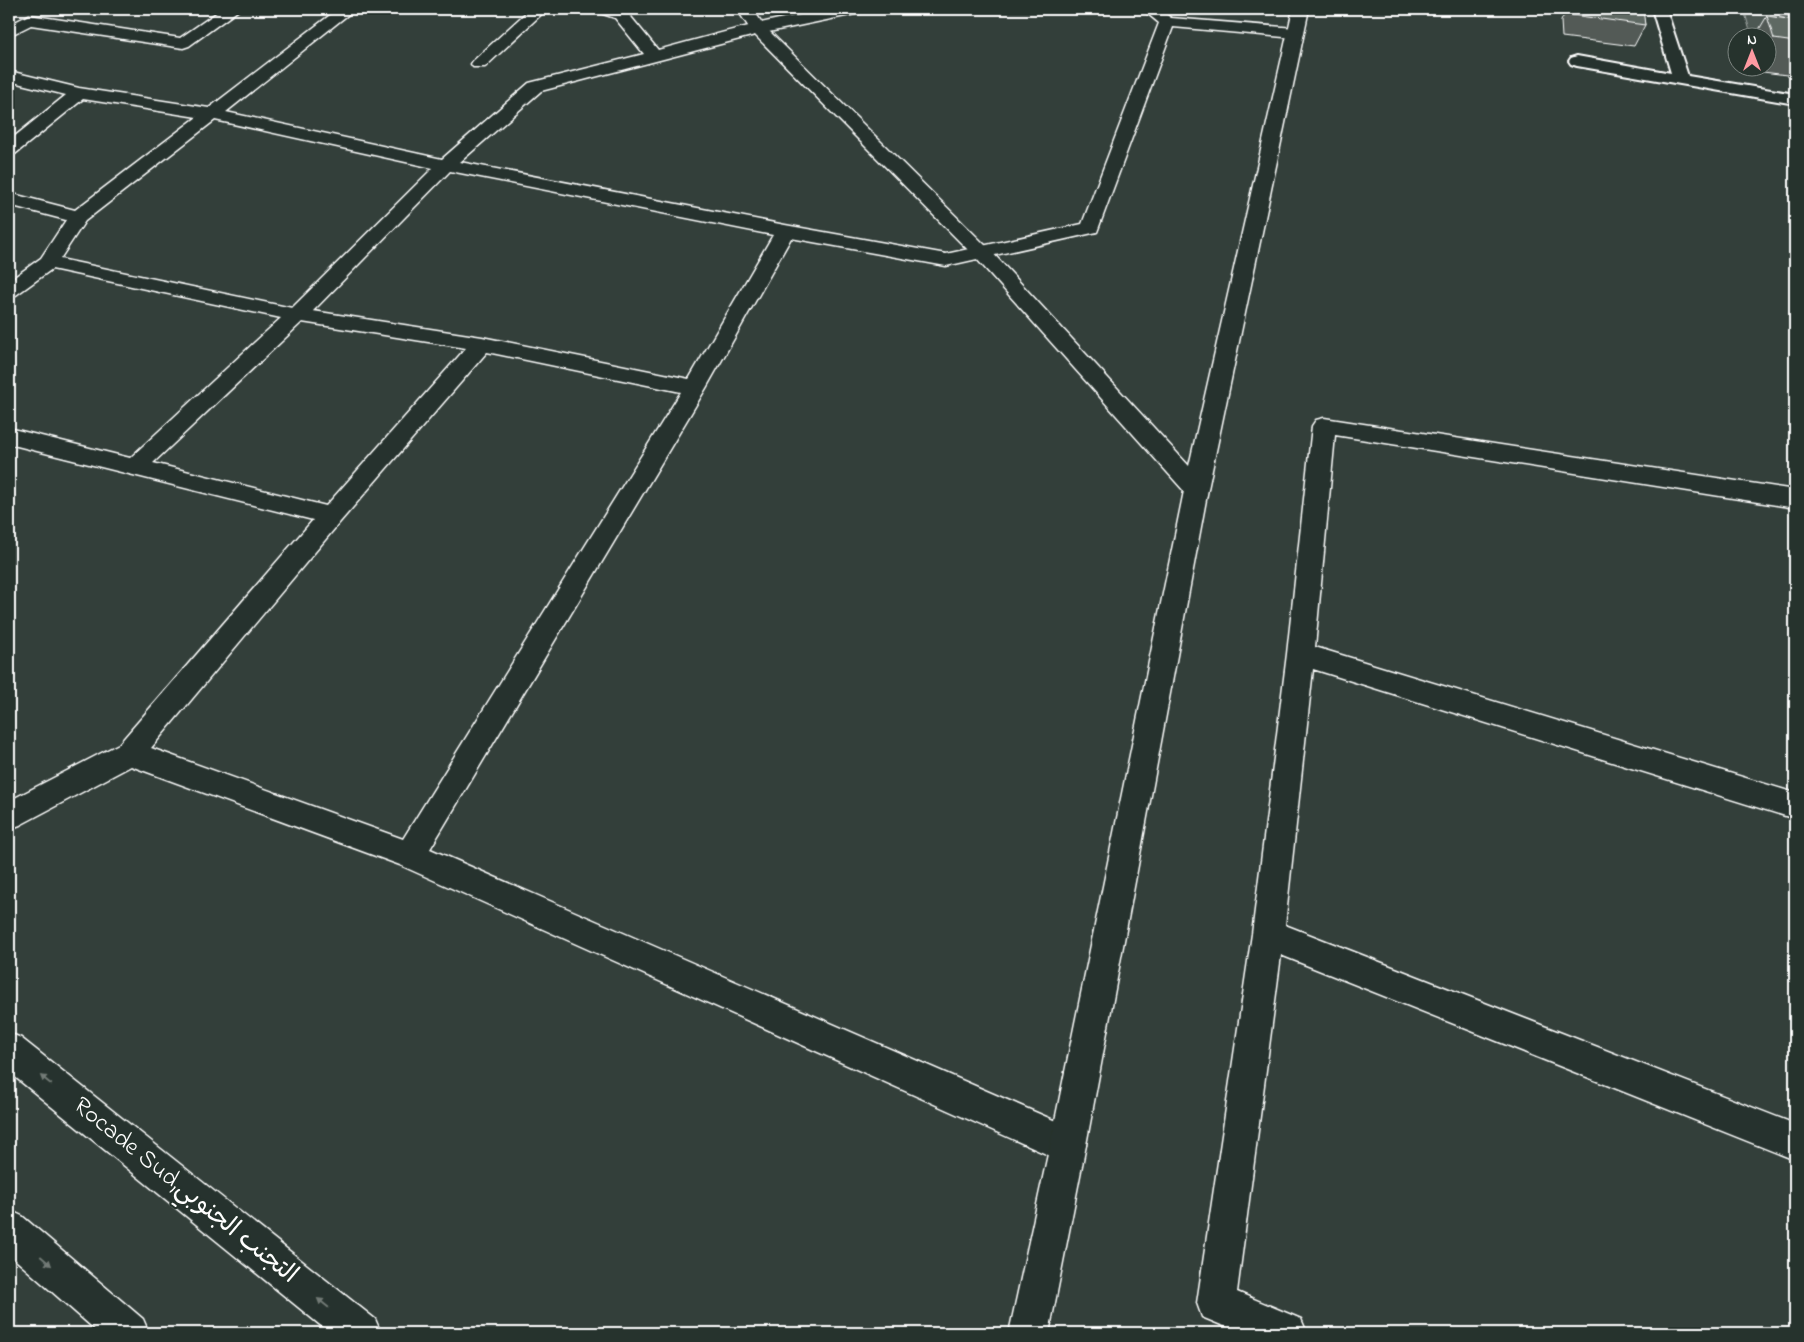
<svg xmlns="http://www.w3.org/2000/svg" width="1804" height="1342" font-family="'Indie Flower','Playpen Sans Arabic',sans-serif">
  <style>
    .green { fill: #4d5853; stroke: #a6aca9 }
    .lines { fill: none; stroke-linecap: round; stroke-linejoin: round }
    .service-casing { stroke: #fff; stroke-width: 4 }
    .minor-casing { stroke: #fff; stroke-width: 3 }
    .tertiary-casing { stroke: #fff; stroke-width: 3 }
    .primary-casing { stroke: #fff; stroke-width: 3 }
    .service { fill: #26332d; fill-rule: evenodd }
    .minor { fill: #26332d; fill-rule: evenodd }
    .tertiary { fill: #26332d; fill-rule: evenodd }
    .primary { fill: #26332d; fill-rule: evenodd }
    .wall { fill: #525a56; stroke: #fff }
    .building { fill: #5f6964; stroke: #fff }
    .oneway { fill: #727a76 }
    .labels { text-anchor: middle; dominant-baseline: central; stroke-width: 4.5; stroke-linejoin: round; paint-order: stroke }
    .near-street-label { font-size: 25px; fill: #fff; stroke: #26332d }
  </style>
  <rect width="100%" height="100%" fill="#333f3a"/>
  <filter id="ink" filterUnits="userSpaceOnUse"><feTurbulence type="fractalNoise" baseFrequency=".02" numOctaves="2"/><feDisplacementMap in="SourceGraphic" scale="10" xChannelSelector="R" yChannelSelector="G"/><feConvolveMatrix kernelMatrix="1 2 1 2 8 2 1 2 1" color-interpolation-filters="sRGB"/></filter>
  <g filter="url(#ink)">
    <path class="green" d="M1745 13 1795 19V37L1750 31Z"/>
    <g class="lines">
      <defs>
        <path id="service" d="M1652 9H1666L1688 76 1795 94V104L1577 66 1571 64 1569 61 1571 58 1577 56 1671 73Z"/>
        <path id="minor" d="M222 9H240L189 46 183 48 31 25 9 36V25L29 15 180 38Z
          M338 9H355L226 112 442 159 529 83 644 54 615 18 597 12 594 9H617L627 12 658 50C726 32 797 9 868 9L865 12 759 34 541 91 460 162 785 225 946 254 1082 224 1159 23 1142 9H1159L1171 18 1295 28 1301 30 1303 33 1301 36 1295 38 1173 27 1097 232 946 266 791 238 706 388 430 849 1081 1132 1086 1145 1081 1158 1068 1163 1055 1158 400 865 131 766 20 825 9 829V801L119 744 313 520 9 444V428L130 458 281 318 52 269 16 295 9 297V281L41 258 66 220 9 205V193L75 210 197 117 83 99 15 154 9 155V141L66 95 9 81V71L79 88 209 108ZM215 120 433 168 292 308 60 259 85 221ZM450 171 773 235 689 379 482 337 313 311ZM302 322 466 348 326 506 153 463ZM487 352 681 392 403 839 151 748 340 522Z
          M530 9H547L485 67H473L471 64 473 61Z
          M1769 9H1795V16L1772 12Z
          M1324 418 1795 490V508L1335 435 1315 647 1795 793V819L1313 669 1285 925 1795 1124V1160L1281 955 1237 1292 1301 1319 1307 1333H1241L1202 1317 1197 1303 1252 934 1287 654 1312 426 1316 420Z"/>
        <path id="tertiary" d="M737 9H753L764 26 989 249 1189 466 1293 9H1309L1208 489 1086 1145 1049 1333H1009L1050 1145 1184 491 975 257 752 32Z"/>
        <path id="primary" d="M9 1033 21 1038 375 1319 381 1333H330L9 1072Z
          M9 1210 22 1216 143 1319 149 1333H99L9 1254Z"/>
      </defs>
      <use href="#service" class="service-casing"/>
      <use href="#minor" class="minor-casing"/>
      <use href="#tertiary" class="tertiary-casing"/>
      <use href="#primary" class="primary-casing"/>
      <use href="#service" class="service"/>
      <use href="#minor" class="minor"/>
      <use href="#tertiary" class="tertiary"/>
      <use href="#primary" class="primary"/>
    </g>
    <path class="wall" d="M1567 9H1642L1645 25 1634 46 1562 37 1561 21Z
      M1767 16 1795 20V76L1755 71 1754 68H1766V38H1754Z"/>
    <path class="building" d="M1572 9H1643L1645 25 1572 15Z
      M1767 16 1795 20V42L1774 39Z"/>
    <defs><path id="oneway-solid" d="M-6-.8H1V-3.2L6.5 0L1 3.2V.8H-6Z" transform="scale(1.25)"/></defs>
    <g class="oneway">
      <use href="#oneway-solid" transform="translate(46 1080) rotate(-141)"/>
      <use href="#oneway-solid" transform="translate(46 1261) rotate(41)"/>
      <use href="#oneway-solid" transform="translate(323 1303) rotate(-141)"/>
    </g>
  </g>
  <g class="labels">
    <g class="near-street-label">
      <text transform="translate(185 1191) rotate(39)">Rocade Sud,التجنب الجنوبي</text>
    </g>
  </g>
  <rect width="1804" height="1342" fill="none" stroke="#26332d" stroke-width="30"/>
  <rect x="15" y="15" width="1774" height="1312" fill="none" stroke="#fff" stroke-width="2" filter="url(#ink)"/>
  <g transform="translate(1752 52)"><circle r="24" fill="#26332d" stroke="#7d8581"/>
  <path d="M0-4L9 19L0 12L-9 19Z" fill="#ff9aa2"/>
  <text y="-8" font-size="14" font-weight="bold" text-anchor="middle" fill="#ffffff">N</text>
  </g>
</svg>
